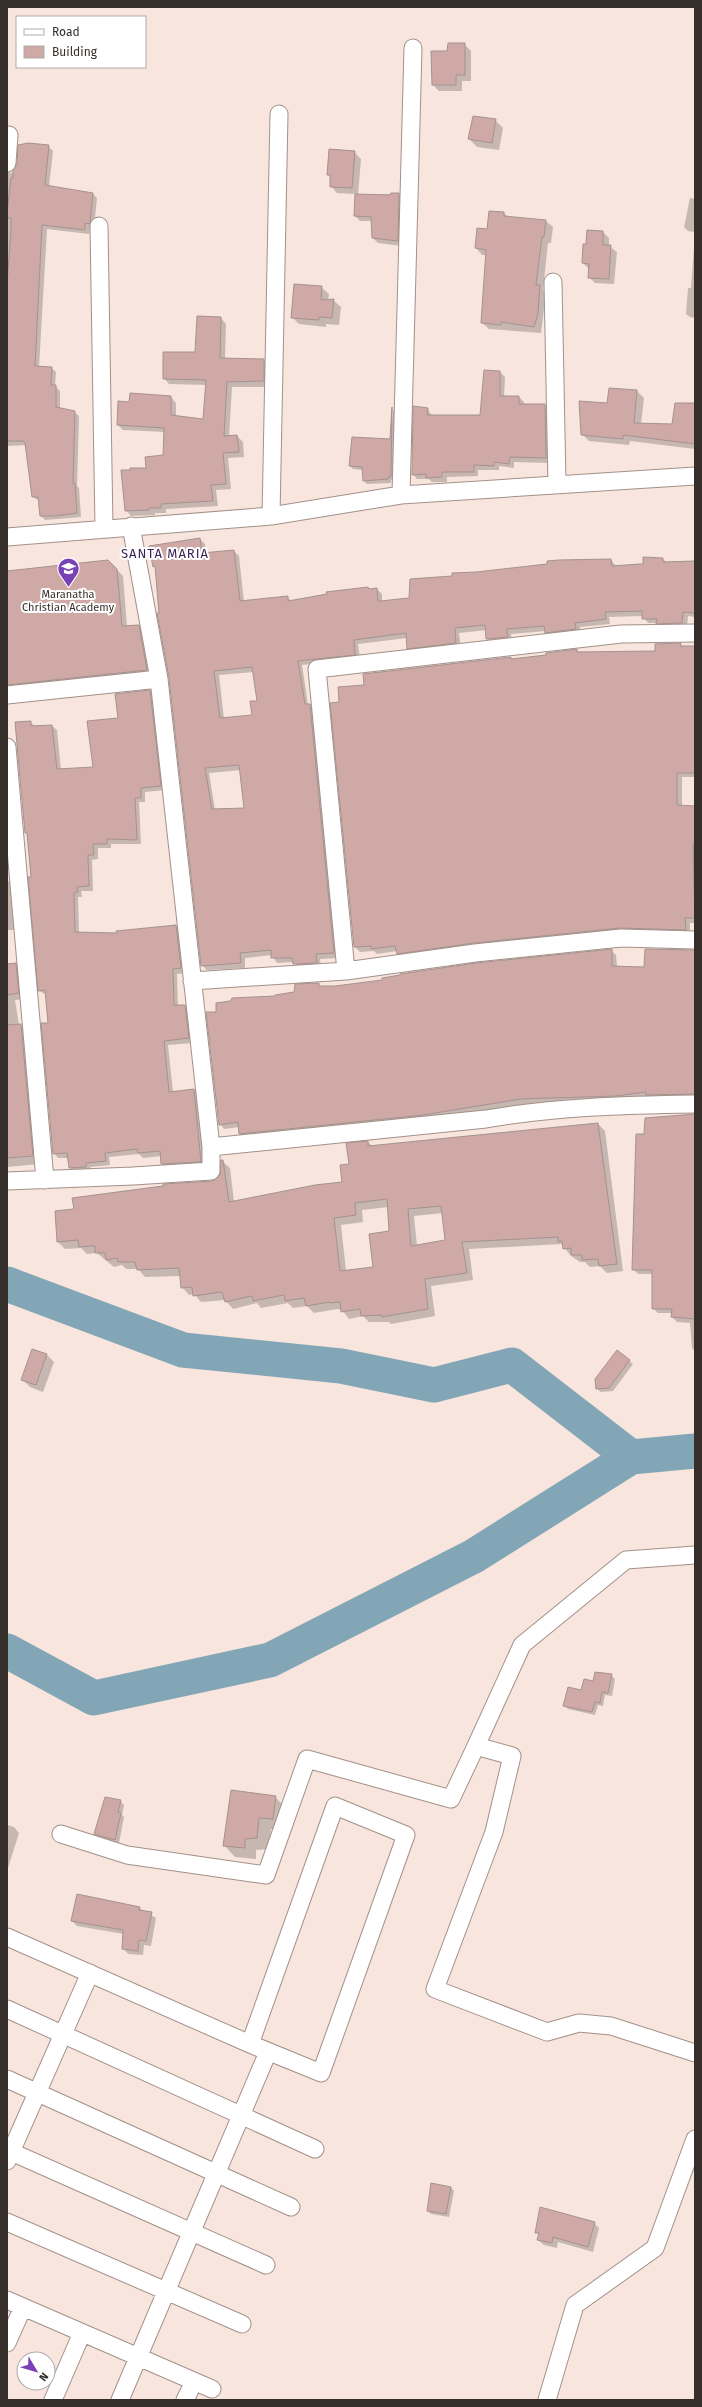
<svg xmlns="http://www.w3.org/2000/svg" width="702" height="2407" font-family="'Fira Sans',sans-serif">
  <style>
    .shadow { fill: #0003; fill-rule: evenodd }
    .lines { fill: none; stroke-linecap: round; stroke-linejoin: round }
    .river { stroke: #83a6b6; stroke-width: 35 }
    .building { fill: #cfa9a5; stroke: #a59290; fill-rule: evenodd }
    .minor-casing { stroke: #a39189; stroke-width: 19 }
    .minor { stroke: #fff; stroke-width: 17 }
    .labels { text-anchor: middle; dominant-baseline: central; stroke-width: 4; stroke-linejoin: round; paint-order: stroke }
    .poi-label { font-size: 11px; fill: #352e2a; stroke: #fff }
    .quarter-label { font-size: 13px; letter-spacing: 1px; fill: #381c55; stroke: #fff }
  </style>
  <rect width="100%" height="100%" fill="#f8e5dd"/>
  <path class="shadow" d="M464 44 471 51V81H462V91H439L433 85 448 52Z
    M495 120 503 128 499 150 477 147 469 139Z
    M48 146 53 151 49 187 93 194 97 198 94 228 90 227 89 234 47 229 39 367 51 368 56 372 55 386 60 391V409L74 412 79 416 77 486 79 488 81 517 45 520 41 516 40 501 33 497 27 445 7 446V172L12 173 18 164Z
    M354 152 361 159 358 195 399 194 404 199 402 246 378 243 373 238 372 221H360L355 216 356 194 337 193 331 186V178L328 174Z
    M690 198 695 199V232L688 231 684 227Z
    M504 213 508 217 546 221 553 227 551 243H548L543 290 546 293 541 333 489 329 482 323 486 255H482L476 248Z
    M588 231 603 232 609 238V246L617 252 614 284 595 283 589 277V269L583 263Z
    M695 234V318L690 317 686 314 688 288H691Z
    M321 287 329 294 328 300H333L341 307 339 325 326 324V327L299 324 292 317Z
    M221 318 226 324 225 359 263 360 269 365V387H232L229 437 237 436 243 442 244 457 228 458 231 489 216 490 218 506 166 509V513H155V515L131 516 126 510 147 469 164 456 165 432 123 430 118 425 130 403 171 397 176 403V416L204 420 207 385 169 384 164 378 196 353Z
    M500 372 505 377 504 397H519L524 402V405H545L550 410 551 463 514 462V468L499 466V470H478V476L447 477V482H432L429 479H417L413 474 427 408 432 416H481Z
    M637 391 644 398 641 424 673 425 695 405V449L630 441 629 445 589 441 582 434Z
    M393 410 395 412V480H391V483L367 484 364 481 363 470 353 469 350 466 391 440Z
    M200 539 205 544 206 553 234 551 239 556 244 602 287 597 292 601 368 588 370 590 377 589 382 594V602L410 599 453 577 476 573 611 560 616 566 644 565 663 559 667 563 695 565V617L688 616 687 628H662L657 623H648L643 616 609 617 610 624 580 627V634L551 637 546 631 511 634 512 642 492 644 487 639V630L459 633 461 648 413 653 408 648 407 638 358 644 360 659 302 665 308 705 315 710 339 958 320 959 321 967 299 969 294 962 277 963 272 955 245 958V968L207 970 202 965 170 678 156 568 154 566ZM254 672 258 702 253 716 224 719 219 675ZM241 770 245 809 215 810 209 773Z
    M114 567 123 576 127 627 139 626 145 632 153 676 18 690 12 684 7 657V572Z
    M680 644 683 647H695V777H682V806L695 807V923H690V934L403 958 397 951 377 954 374 951 360 952 355 947 331 704 340 703 366 686 510 658 512 660 547 656 577 650 580 653 656 652Z
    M150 691 154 696 165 790 145 792V802H139L141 844H111V848H98V859L92 860 93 891H81L82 897H78L79 933 118 934 176 926 181 931 185 973 177 974 178 1006H185L189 1011 193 1043 168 1045 173 1092 194 1090 199 1095 205 1166 167 1168 162 1164V1156L143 1158 139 1154 109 1157 110 1165 90 1167V1171L75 1172 70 1168 68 1158H58L54 1153 49 1024 47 995 39 991 32 878 28 835 26 832 30 722 36 727 52 726 57 730 61 770 94 768 119 719Z
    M7 880 14 886 18 930H7Z
    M611 950 616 955 617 967 645 968 695 951V1100L527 1104 428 1120 245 1139 240 1134V1127L224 1129 220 1124 217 1013 295 993 318 984 322 987H335Z
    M16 964 22 970 24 999 15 1000 19 1025 27 1031 39 1164 7 1167V965Z
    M695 1114V1351L692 1348 690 1323 677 1322 672 1317V1313H658L653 1308V1274H638L633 1269 645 1135Z
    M598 1124 605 1131 623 1271 607 1273 600 1266 590 1267 585 1262H580L571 1256 561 1244 469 1249 473 1280 431 1286 435 1316 391 1324 389 1322H369L363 1316 349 1319 342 1310 337 1309 314 1313 307 1306 293 1308 288 1303 261 1308 257 1303 233 1309 225 1300 201 1302 194 1294 189 1295 182 1287 181 1276 145 1277 138 1269H126L122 1265 114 1267 97 1253 87 1254 81 1248 65 1249 58 1242 56 1212 75 1210 164 1187V1185L216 1181 221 1176 222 1161 230 1168 234 1202 343 1183 351 1165 368 1142 372 1146ZM388 1207 391 1232 375 1268 346 1271 341 1225 363 1222 362 1210ZM443 1213 446 1241 417 1246 414 1216Z
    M617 1351 633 1364 613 1391 601 1392 597 1389Z
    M47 1355 54 1362 43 1392 30 1387 22 1379Z
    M611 1675 615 1679 612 1696 605 1695 603 1706 598 1705 595 1715 568 1709 564 1705 594 1682Z
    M275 1797 287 1809 284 1830 271 1829 268 1849 256 1850V1859L235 1857 224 1845Z
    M120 1801 124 1805 122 1815 124 1817 119 1843 99 1837 95 1834Z
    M7 1825 14 1827 19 1833 8 1868Z
    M139 1908 156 1918 151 1946 144 1945 143 1955 128 1954 123 1948 124 1934 77 1926 72 1921Z
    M451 2187 454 2191 449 2217 431 2214 428 2211Z
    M594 2223 599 2228 593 2252 558 2242 557 2248 544 2245 538 2240 539 2235 536 2232Z"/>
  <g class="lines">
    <path class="river" d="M7 1284 183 1350 341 1366 434 1385 512 1365 631 1457
      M7 1651 94 1698 270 1660 474 1556 631 1457 695 1451"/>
  </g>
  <path class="building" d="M448 43H465V75H456V85H432L431 51H447Z
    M473 116 496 119 492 143 468 139Z
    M28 143 49 145 45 185 93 193 90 224 85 223V230L42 225 35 366 52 367 51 385H56V407L75 411 73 483H75L77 513 55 516H40L38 497H32L25 443 23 441H7V284L11 231V218H7V213L11 178H13V170L17 164 18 145Z
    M329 149 355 151 352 188 330 187V175H327Z
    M391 193H399L398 241 372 238 371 217 354 216 355 194 390 195Z
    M489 211 504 212V216L546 220 544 237H542L536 285H540L538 313 534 327 501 322V325L481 323 486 250 475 248 477 228 487 229Z
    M587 230 603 231V245H611L609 279 588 278 589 264 582 263 583 244H586Z
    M294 284 322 286 321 300 334 299 332 318 319 317V320L291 318Z
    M197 316 221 317 220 358 264 359V381L227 382 224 436 237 435 239 452 223 453 226 484 211 485 213 501 161 504V508H149V510L125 511 121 470H130V468H146L145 457 163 455 164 428 117 425 118 401 129 402 130 393 171 396V415L203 419 206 380 163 379V352H195Z
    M484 370 500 371V396H519V404H545L546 458 510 457 509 464 494 462V466L474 465V472H442V477L426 478V474L412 475 413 406 428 408 427 415H480Z
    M609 388 637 390 634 423 672 424 675 403H695V444L623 435V439L581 435 579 401 607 403Z
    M392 407 391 477H388V479L363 481 362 467 349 466 352 437 390 439Z
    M200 538 202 553 234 550 240 601 288 596V601L327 594 326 592 368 587 369 589 377 588 378 601H380L409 598 410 579 452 576V573L476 572 547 564V561L559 560 611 559 612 566 640 564H643V557L663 558V562L695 561V613L683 612 682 623 656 624 657 619H642V611L605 612 606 619 575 623 576 629 545 633 544 626 507 629 508 637 486 639 485 625 455 628 456 643 407 649 406 633 354 640 355 655 298 661 305 704H310L334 953 316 954 317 963 293 964 292 958H271V950L240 953 241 963 201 966 169 678 157 613H159L155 566 153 567 149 546ZM252 667 257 701H250L252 715 220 718 214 671ZM239 765 244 808 212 809 205 768Z
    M108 560 117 569 122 626 139 625 147 670 7 685V571Z
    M681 643 680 646H695V773H677V805L695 806V844H693L695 918H685L686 930 620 928 474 943 397 954 395 946 371 949V946L354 947 330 703 339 702 338 687 364 685 363 674 511 657V659L546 655V653L577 649V652L655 651V644Z
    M150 690 161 786 141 788V798H135L137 840 107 839V844H93L94 855H88L89 886 77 887 78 892 74 893 75 932 117 933 116 931 176 925 181 968 173 969 174 1005H185L189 1038 164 1041 169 1092 194 1089 201 1162 161 1164 160 1151 138 1153 137 1149 105 1153 106 1161 86 1163V1167L69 1168 67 1153 53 1154 41 1023H48L45 990 38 991 28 877H31L27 833H25L15 722 31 721V726L52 725 57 769 93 767 87 721 118 718 115 694Z
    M612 949V966L644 967 645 949 695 950V1094L646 1095V1092L616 1096 521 1099 423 1115 239 1134 238 1122 219 1125 206 1012H216V1003L230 1001 232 998 275 996V995L294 992 295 984 319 983V986H335L382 980V978L400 975V974L476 963Z
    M16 963 19 993 7 995V964Z
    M21 1024 33 1156 7 1158V1025Z
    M695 1114V1319L671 1317 672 1309H652V1270H632L636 1134H644L645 1118Z
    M598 1123 617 1264 599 1266 598 1259 582 1260V1255H571V1248L563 1249 562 1241 558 1242V1237L462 1242 467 1273 425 1279 428 1309 382 1317V1315L361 1316 360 1309 341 1312 340 1302 330 1303V1302L306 1306 304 1298 285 1301 284 1295 253 1301 252 1296 225 1302 222 1292 193 1296 192 1287 181 1288 179 1268 137 1270 135 1262H118L117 1258 106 1260 105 1253H95V1246L79 1247 78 1240 57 1242 55 1211 74 1209 72 1198 163 1186V1184L212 1181 220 1175 221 1160H223L229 1202 315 1185 342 1182 340 1165 349 1164 346 1143 368 1141V1146ZM387 1199 389 1231 369 1234 373 1267 340 1271 334 1218 356 1215 355 1203ZM441 1206 445 1240 411 1246 408 1209Z
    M32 1349 47 1354 36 1385 21 1380Z
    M617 1350 630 1360 609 1388 596 1389 595 1379Z
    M595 1672 612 1674 608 1693 602 1692 600 1703 595 1702 592 1712 563 1706 568 1687 581 1690 584 1679 593 1681Z
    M231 1790 276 1796 273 1819 259 1818 257 1838 245 1839V1848L223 1846Z
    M105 1797 121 1800 118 1812 121 1813 115 1840 94 1834Z
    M77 1894 140 1907 139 1910 152 1912 146 1941 139 1940 138 1951 122 1949 123 1930 71 1921Z
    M431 2183 451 2187 446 2214 427 2211Z
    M540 2207 595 2222 588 2247 553 2237 552 2243 537 2240 539 2233H535Z"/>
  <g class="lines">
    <defs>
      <path id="minor" d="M7 136 9 135 7 163
        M99 226 104 528
        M553 282 557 484
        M401 495 413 48
        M271 516 279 114
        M131 526 159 679 211 1147
        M7 537 271 516 401 495 695 476
        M7 695 159 679
        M7 747 45 1180
        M346 971 317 669 621 634 695 633
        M192 981 346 971 475 953 621 938 695 940
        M7 1181 133 1176 211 1171V1147L486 1119C555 1107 625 1105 695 1104
        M476 1746 522 1645 626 1560 695 1555
        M61 1834 127 1855 266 1875 307 1759 451 1799 476 1746 512 1756 494 1832 435 1989 547 2032 579 2023 611 2026 695 2053
        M7 1937 250 2044 321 2073 406 1835 335 1806 250 2044
        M7 2009 315 2149
        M7 2079 291 2207
        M7 2150 266 2265
        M7 2161 90 1973
        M7 2222 242 2324
        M7 2300 212 2389
        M7 2343 23 2307
        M53 2400 82 2333
        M120 2400 268 2052
        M185 2400 194 2382
        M547 2400 575 2305 655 2248 695 2139"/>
    </defs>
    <use href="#minor" class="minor-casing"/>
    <use href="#minor" class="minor"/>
  </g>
  <defs>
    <symbol id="school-pin" viewBox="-11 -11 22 30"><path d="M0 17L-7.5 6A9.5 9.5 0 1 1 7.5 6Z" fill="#7a40b6" stroke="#fff"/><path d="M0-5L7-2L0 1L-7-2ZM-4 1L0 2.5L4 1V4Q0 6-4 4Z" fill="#fff"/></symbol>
  </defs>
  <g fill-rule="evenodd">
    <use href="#school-pin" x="56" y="556" width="25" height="34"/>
  </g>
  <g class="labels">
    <g class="poi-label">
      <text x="68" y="594">Maranatha<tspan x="68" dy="13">Christian Academy</tspan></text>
    </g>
    <g class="quarter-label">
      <text x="165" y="553">SANTA MARIA</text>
    </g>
  </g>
  <rect width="702" height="2407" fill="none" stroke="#352e2a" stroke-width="16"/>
  <rect x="16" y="16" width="130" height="52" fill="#ffffff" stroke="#aeabaa"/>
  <rect x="24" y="29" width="20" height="6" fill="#ffffff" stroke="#aeabaa"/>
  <text x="52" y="36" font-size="12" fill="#352e2a">Road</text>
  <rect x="24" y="46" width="20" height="12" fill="#cfa9a5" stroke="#aeabaa"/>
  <text x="52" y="56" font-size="12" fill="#352e2a">Building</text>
  <g transform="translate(36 2371) rotate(128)"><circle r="19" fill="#ffffff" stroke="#aeabaa"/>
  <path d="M0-3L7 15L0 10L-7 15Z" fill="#7a40b6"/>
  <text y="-6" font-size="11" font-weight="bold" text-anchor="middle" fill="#352e2a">N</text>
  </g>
</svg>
